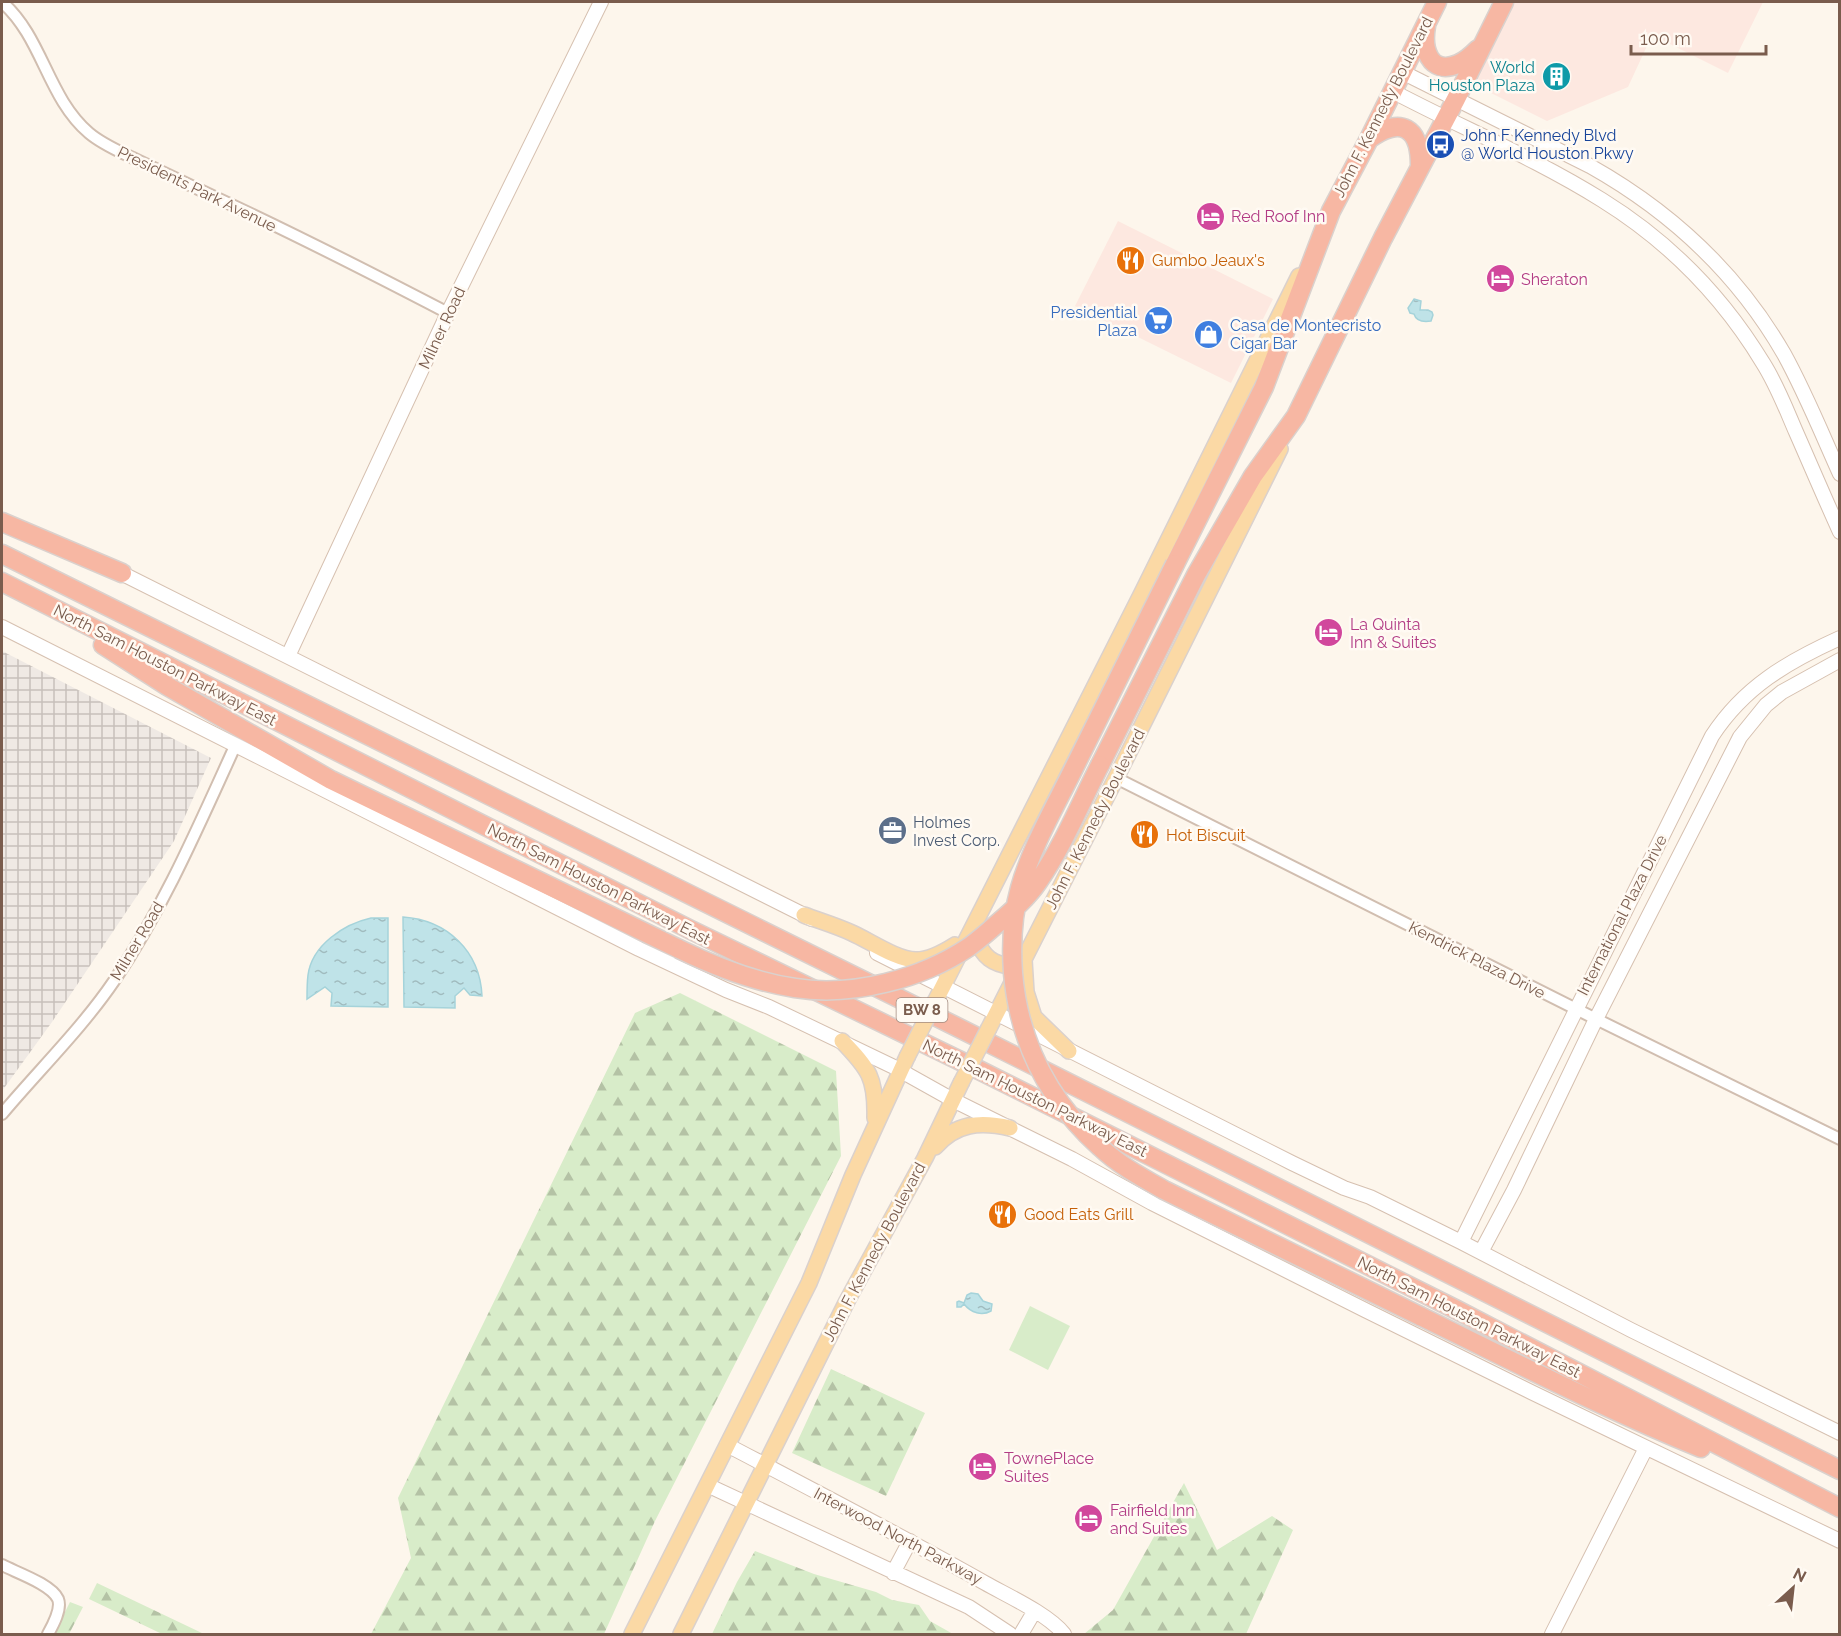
<svg xmlns="http://www.w3.org/2000/svg" width="1841" height="1636" font-family="Raleway,sans-serif">
  <style>
    .commercial { fill: #fde8e0 }
    .industrial { fill: url(#industrial-grid) }
    .forest { fill: url(#forest-firs) }
    .park { fill: #d8ecc9 }
    .water { fill: url(#water-ripples); stroke: #a5d3da; stroke-width: 1.5 }
    .lines { fill: none; stroke-linecap: round; stroke-linejoin: round }
    .street-casing { stroke: #d1beb0; stroke-width: 14 }
    .secondary-casing { stroke: #d6c0b0; stroke-width: 16 }
    .primary-casing { stroke: #dad1cd; stroke-width: 18 }
    .highway-casing { stroke: #dad1cd; stroke-width: 21 }
    .street { stroke: #fff; stroke-width: 10 }
    .secondary { stroke: #fff; stroke-width: 14 }
    .primary { stroke: #fbd9a5; stroke-width: 15 }
    .highway { stroke: #f7b7a3; stroke-width: 18 }
    .primary-bridge-casing { stroke: #dad1cd; stroke-width: 18; stroke-linecap: butt }
    .highway-bridge-casing { stroke: #dad1cd; stroke-width: 21; stroke-linecap: butt }
    .primary-bridge { stroke: #fbd9a5; stroke-width: 15 }
    .highway-bridge { stroke: #f7b7a3; stroke-width: 18 }
    .labels { text-anchor: middle; dominant-baseline: central; stroke-width: 5; stroke-linejoin: round; paint-order: stroke }
    .shield { fill: #fffaf3; stroke: #a28b7f; stroke-width: 1.5 }
    .shield-label { font-size: 15px; font-weight: bold; fill: #7a5c4d }
    .culture-label { font-size: 16px; fill: #0d838f; stroke: #fffaf3; text-anchor: end }
    .street-label { font-size: 16px; fill: #7a5c4d; stroke: #fffaf3 }
    .transit-label { font-size: 16px; fill: #164399; stroke: #fffaf3; text-anchor: start }
    .hotel-label { font-size: 16px; fill: #b23c85; stroke: #fffaf3; text-anchor: start }
    .food-label { font-size: 16px; fill: #c56008; stroke: #fffaf3; text-anchor: start }
    .shop-label { font-size: 16px; fill: #366cbe; stroke: #fffaf3; text-anchor: end }
    .service-label { font-size: 16px; fill: #4e5e75; stroke: #fffaf3; text-anchor: start }
  </style>
  <defs>
    <pattern id="industrial-grid" width="8" height="8" patternUnits="userSpaceOnUse" patternTransform="scale(1.5)"><rect width="8" height="8" fill="#efe9e4"/><path d="M0 4h8M4 0v8" fill="none" stroke="#c7c0bb"/></pattern>
    <pattern id="forest-firs" width="22" height="20" patternUnits="userSpaceOnUse" patternTransform="scale(1.5)"><rect width="22" height="20" fill="#d8ecc9"/><path d="M5 1l3.5 6h-7zM16 11l3.5 6h-7z" fill="#b4c2a5"/></pattern>
    <pattern id="water-ripples" width="26" height="14" patternUnits="userSpaceOnUse" patternTransform="scale(1.5)"><rect width="26" height="14" fill="#bfe3e8"/><path d="M2 4q2-2 4 0t4 0M15 11q2-2 4 0t4 0" fill="none" stroke="#a0bbbe"/></pattern>
  </defs>
  <rect width="100%" height="100%" fill="#fdf6ec"/>
  <path class="commercial" d="M1512 2H1763L1728 73 1652 35 1628 87 1547 121 1471 83Z
    M1118 221 1273 299 1231 383 1075 306Z"/>
  <path class="industrial" d="M2 651 211 758 174 841 52 1022 2 1091Z"/>
  <path class="forest" d="M680 993 836 1071 841 1156 655 1521 604 1634H371L411 1558 398 1498 635 1013Z
    M831 1369 925 1413 886 1496 792 1453Z
    M1184 1483 1217 1550 1272 1516 1293 1530 1246 1634H1084L1113 1610Z
    M755 1551 814 1574 876 1592 892 1600 919 1605 930 1621 953 1634H712L737 1582Z
    M97 1583 204 1634H162L89 1599Z
    M70 1602 83 1607 69 1634H54Z"/>
  <path class="park" d="M1030 1306 1070 1326 1048 1370 1009 1350Z"/>
  <path class="water" d="M1414 299 1421 301 1420 310H1428L1432 312 1433 315 1431 321C1424 322 1416 321 1414 314L1410 313 1408 308Z
    M403 917C447 920 480 951 482 996L470 995 464 988 455 996V1008L404 1007Z
    M371 918H388V1007L331 1006 332 993 325 987 307 999C307 991 307 983 308 975 312 945 344 924 371 918Z
    M971 1293 978 1294 983 1301 992 1304 991 1311C982 1316 971 1313 964 1304L961 1307H957V1302L959 1301 964 1303 967 1295Z"/>
  <g class="lines">
    <defs>
      <path id="street" d="M2 2C43 38 47 97 89 133 103 145 121 152 137 160 164 173 192 186 219 199 297 235 373 274 448 313
        M1116 778 1596 1019 1840 1139
        M2 1114C39 1070 82 1028 114 981 164 907 199 825 236 744
        M2 1565C15 1572 51 1584 58 1599 62 1609 53 1625 48 1634"/>
      <path id="secondary" d="M1402 72 1590 166C1670 211 1738 274 1784 354 1805 392 1822 434 1840 474
        M1392 91C1462 128 1535 158 1602 200 1668 241 1723 297 1763 363 1777 385 1786 409 1796 432 1811 466 1825 499 1840 532
        M113 569 812 919
        M2 627 639 949 726 990 769 1007 894 1067 953 1100 1072 1159 1152 1203 1365 1310 1531 1392 1840 1541
        M288 656 448 313 601 2
        M877 953 1292 1163 1344 1188 1370 1197 1461 1242 1631 1330 1840 1433
        M1461 1242 1712 736C1744 687 1787 662 1840 638
        M1481 1252 1514 1190 1596 1019 1740 737 1766 705 1782 692 1840 660
        M727 1445C813 1490 900 1535 985 1583 1008 1596 1048 1614 1064 1634
        M707 1485 969 1607 1010 1634
        M893 1573 910 1541
        M1021 1634 1034 1612
        M1552 1634 1646 1448"/>
      <path id="primary" d="M804 915C820 921 837 926 852 933 870 941 897 960 916 960 930 960 944 952 955 945
        M982 930 977 940C983 957 993 964 1010 966L1021 959
        M1024 960 1026 992 1034 1017 1069 1051
        M936 1000 1142 593 1299 276
        M989 1028 1116 778 1280 449
        M842 1041C869 1069 876 1078 875 1118
        M935 1147C956 1123 980 1121 1010 1128
        M632 1634 809 1283 853 1175 907 1057
        M681 1634 847 1301 925 1158 961 1083"/>
      <path id="highway" d="M1426 26C1422 48 1429 76 1458 64 1465 61 1472 55 1478 49
        M1369 139C1401 116 1420 127 1420 166
        M2 522 122 573
        M2 554 957 1027 1840 1470
        M1175 564 1264 387 1331 211 1369 139 1437 2
        M2 582 691 930 979 1070 1455 1309 1840 1508
        M103 645 167 686 331 780 679 949
        M1100 765 1196 575 1253 476 1296 416 1383 238 1456 99 1504 2
        M1420 1316C1513 1361 1605 1409 1701 1448"/>
    </defs>
    <use href="#street" class="street-casing"/>
    <use href="#secondary" class="secondary-casing"/>
    <use href="#primary" class="primary-casing"/>
    <use href="#highway" class="highway-casing"/>
    <use href="#street" class="street"/>
    <use href="#secondary" class="secondary"/>
    <use href="#primary" class="primary"/>
    <use href="#highway" class="highway"/>
    <defs>
      <path id="primary-bridge" d="M907 1057 936 1000
        M961 1083 989 1028"/>
      <path id="highway-bridge" d="M1175 564C1141 632 1108 700 1074 768 1056 805 1031 848 1020 888 1012 916 1011 944 1013 973 1019 1043 1048 1100 1100 1147 1119 1165 1141 1177 1164 1190L1420 1316
        M679 949C716 967 755 982 795 988 853 997 921 979 969 947 976 942 983 936 990 930 1007 915 1025 901 1038 882 1063 846 1080 804 1100 765"/>
    </defs>
    <use href="#primary-bridge" class="primary-bridge-casing"/>
    <use href="#highway-bridge" class="highway-bridge-casing"/>
    <use href="#primary-bridge" class="primary-bridge"/>
    <use href="#highway-bridge" class="highway-bridge"/>
  </g>
  <defs>
    <symbol id="building-disc" viewBox="-11 -11 22 22"><circle r="9.5" fill="#0f9aa8" stroke="#fffaf3"/><path d="M-4-6H4V6H1V3H-1V6H-4ZM-2.5-4.3h1.7v1.8h-1.7ZM.8-4.3h1.7v1.8H.8ZM-2.5-1h1.7V.8h-1.7ZM.8-1h1.7V.8H.8Z" fill="#fff"/></symbol>
    <symbol id="bus-disc" viewBox="-11 -11 22 22"><circle r="9.5" fill="#1a4fb4" stroke="#fffaf3"/><path d="M-5-6H5V4H4V6H2V4H-2V6H-4V4H-5ZM-3.5-4V0h7V-4ZM-3.5 1.2v1.5H-2V1.2ZM2 1.2v1.5H3.5V1.2Z" fill="#fff"/></symbol>
    <symbol id="hotel-disc" viewBox="-11 -11 22 22"><circle r="9.5" fill="#d1479c" stroke="#fffaf3"/><path d="M-6-4.5h1.5V1H6V5H4.5V3h-9V5H-6ZM-4 0a1.8 1.8 0 1 1 3.6 0ZM.5 0V-2.5h3Q6-2.5 6 0Z" fill="#fff"/></symbol>
    <symbol id="restaurant-disc" viewBox="-11 -11 22 22"><circle r="9.5" fill="#e8710a" stroke="#fffaf3"/><path d="M-5-6h1v4h1v-4h1v4h1v-4h1v5L-1.5 .5V6h-2V.5L-5-1ZM5-6V6H3V1.5H1.5Q1.5-4 5-6Z" fill="#fff"/></symbol>
    <symbol id="supermarket-disc" viewBox="-11 -11 22 22"><circle r="9.5" fill="#3f7fe0" stroke="#fffaf3"/><path d="M-6-5.5h2.5l.6 2H6L4.5 2H-2.5L-4.4-4H-6ZM-1.5 3.2a1.3 1.3 0 1 0 .1 0ZM3 3.2a1.3 1.3 0 1 0 .1 0Z" fill="#fff"/></symbol>
    <symbol id="shop-disc" viewBox="-11 -11 22 22"><circle r="9.5" fill="#3f7fe0" stroke="#fffaf3"/><path d="M-5-2.5h2.3a2.7 3.5 0 0 1 5.4 0H5L5.5 6h-11ZM-1.5-2.5h3a1.5 2.3 0 0 0-3 0Z" fill="#fff"/></symbol>
    <symbol id="office-disc" viewBox="-11 -11 22 22"><circle r="9.5" fill="#5c6f8a" stroke="#fffaf3"/><path d="M-6-3h4V-5.5h4V-3h4V5H-6ZM-1-4.5V-3h2v-1.5ZM-6 0V1H6V0Z" fill="#fff"/></symbol>
  </defs>
  <g fill-rule="evenodd">
    <use href="#building-disc" x="1540" y="60" width="33" height="33"/>
    <use href="#bus-disc" x="1424" y="128" width="33" height="33"/>
    <use href="#hotel-disc" x="1194" y="200" width="33" height="33"/>
    <use href="#restaurant-disc" x="1114" y="244" width="33" height="33"/>
    <use href="#hotel-disc" x="1484" y="262" width="33" height="33"/>
    <use href="#supermarket-disc" x="1142" y="304" width="33" height="33"/>
    <use href="#shop-disc" x="1192" y="318" width="33" height="33"/>
    <use href="#hotel-disc" x="1312" y="616" width="33" height="33"/>
    <use href="#office-disc" x="876" y="814" width="33" height="33"/>
    <use href="#restaurant-disc" x="1128" y="818" width="33" height="33"/>
    <use href="#restaurant-disc" x="986" y="1198" width="33" height="33"/>
    <use href="#hotel-disc" x="966" y="1450" width="33" height="33"/>
    <use href="#hotel-disc" x="1072" y="1502" width="33" height="33"/>
  </g>
  <g class="labels">
    <rect class="shield" x="896.5" y="998" width="51" height="24" rx="4.5"/>
    <g class="shield-label">
      <text x="922" y="1010">BW 8</text>
    </g>
    <g class="culture-label">
      <text x="1535" y="67">World<tspan x="1535" dy="18">Houston Plaza</tspan></text>
    </g>
    <g class="street-label">
      <text transform="translate(1383 107) rotate(-63)">John F. Kennedy Boulevard</text>
      <text transform="translate(197 189) rotate(26)">Presidents Park Avenue</text>
      <text transform="translate(442 328) rotate(-65)">Milner Road</text>
      <text transform="translate(165 665) rotate(27)">North Sam Houston Parkway East</text>
      <text transform="translate(1095 819) rotate(-63)">John F. Kennedy Boulevard</text>
      <text transform="translate(599 884) rotate(27)">North Sam Houston Parkway East</text>
      <text transform="translate(1622 915) rotate(-63)">International Plaza Drive</text>
      <text transform="translate(137 941) rotate(-59)">Milner Road</text>
      <text transform="translate(1477 960) rotate(27)">Kendrick Plaza Drive</text>
      <text transform="translate(1035 1098) rotate(26)">North Sam Houston Parkway East</text>
      <text transform="translate(874 1252) rotate(-62)">John F. Kennedy Boulevard</text>
      <text transform="translate(1469 1317) rotate(27)">North Sam Houston Parkway East</text>
      <text transform="translate(898 1536) rotate(28)">Interwood North Parkway</text>
    </g>
    <g class="transit-label">
      <text x="1461" y="135">John F Kennedy Blvd<tspan x="1461" dy="18">@ World Houston Pkwy</tspan></text>
    </g>
    <g class="hotel-label">
      <text x="1231" y="216">Red Roof Inn</text>
      <text x="1521" y="279">Sheraton</text>
      <text x="1350" y="624">La Quinta<tspan x="1350" dy="18">Inn &amp; Suites</tspan></text>
      <text x="1004" y="1458">TownePlace<tspan x="1004" dy="18">Suites</tspan></text>
      <text x="1110" y="1510">Fairfield Inn<tspan x="1110" dy="18">and Suites</tspan></text>
    </g>
    <g class="food-label">
      <text x="1152" y="260">Gumbo Jeaux's</text>
      <text x="1166" y="835">Hot Biscuit</text>
      <text x="1024" y="1214">Good Eats Grill</text>
    </g>
    <g class="shop-label">
      <text x="1137" y="312">Presidential<tspan x="1137" dy="18">Plaza</tspan></text>
      <text x="1230" y="325" text-anchor="start">Casa de Montecristo<tspan x="1230" dy="18">Cigar Bar</tspan></text>
    </g>
    <g class="service-label">
      <text x="913" y="822">Holmes<tspan x="913" dy="18">Invest Corp.</tspan></text>
    </g>
  </g>
  <rect width="1841" height="1636" fill="none" stroke="#7a5c4d" stroke-width="6"/>
  <g transform="translate(1793 1588) rotate(27)" stroke="#fffaf3" stroke-width="4.5" paint-order="stroke">
  <path d="M0-4.5L10 22L0 15L-10 22Z" fill="#7a5c4d"/>
  <text y="-9" font-size="16" font-weight="bold" text-anchor="middle" fill="#7a5c4d">N</text>
  </g>
  <path d="M1631 45v9h135v-9" fill="none" stroke="#7a5c4d" stroke-width="3"/>
  <text x="1640" y="45" font-size="18" fill="#7a5c4d" stroke="#fffaf3" stroke-width="4.5" paint-order="stroke">100 m</text>
</svg>
